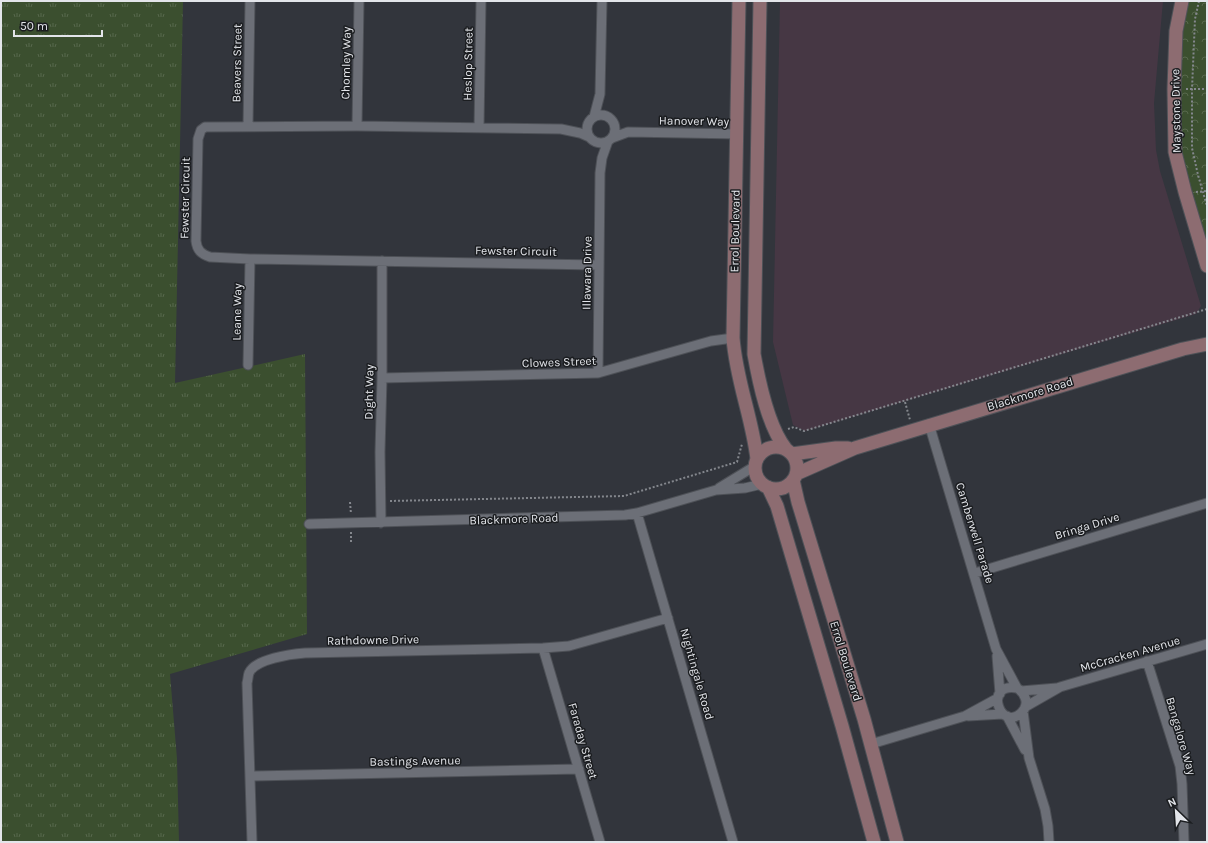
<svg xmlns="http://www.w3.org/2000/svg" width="1208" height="843" font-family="Karla,sans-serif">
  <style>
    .education { fill: #463744 }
    .grass { fill: url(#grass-tufts) }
    .park { fill: url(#park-crowns) }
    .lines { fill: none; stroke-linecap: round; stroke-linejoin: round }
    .street-casing { stroke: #4e5157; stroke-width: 11 }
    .secondary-casing { stroke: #4e5157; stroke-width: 15 }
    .path { stroke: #84878d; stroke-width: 2; stroke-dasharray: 2 2; stroke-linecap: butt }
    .street { stroke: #6c6f77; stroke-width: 9 }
    .secondary { stroke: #8d6c71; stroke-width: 13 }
    .labels { text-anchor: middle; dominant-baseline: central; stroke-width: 3; stroke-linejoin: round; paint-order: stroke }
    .street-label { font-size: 12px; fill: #e3e5ea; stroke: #1b1d20 }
  </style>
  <defs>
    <pattern id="grass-tufts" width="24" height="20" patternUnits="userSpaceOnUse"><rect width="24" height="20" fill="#3b4f2f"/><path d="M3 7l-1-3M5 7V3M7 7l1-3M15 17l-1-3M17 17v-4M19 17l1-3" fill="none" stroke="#57684d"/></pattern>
    <pattern id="park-crowns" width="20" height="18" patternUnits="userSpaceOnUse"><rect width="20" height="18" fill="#3b4f2f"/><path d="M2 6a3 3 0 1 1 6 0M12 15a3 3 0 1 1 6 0" fill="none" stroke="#57684d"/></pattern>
  </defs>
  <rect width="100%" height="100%" fill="#32353c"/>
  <path class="education" d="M780 1H1163L1154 103 1156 150 1160 171 1201 306 1196 314 805 431 793 425 773 342Z"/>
  <path class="grass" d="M1 1H183L175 383 305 354 307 634 170 674 177 759 179 842H1Z"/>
  <path class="park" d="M1182 1H1207V266L1175 152Z"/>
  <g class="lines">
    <defs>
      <path id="street" d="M587 129a14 14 0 1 1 28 0a14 14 0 1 1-28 0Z
        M594 117 600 94 602 1
        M248 126 250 1
        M357 126 359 1
        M479 128 481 1
        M589 137 580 133 561 129 357 126 205 127 201 130 198 139 196 241C197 250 201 254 210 257L250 259 598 265
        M612 138 628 132 738 134
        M248 365 250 259
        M598 373 600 173 602 158 608 141
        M382 378 598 373 711 341 733 338
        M929 424 996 649 1017 688C1025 693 1030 704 1022 712 1001 734 982 682 1017 688
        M719 488 755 466
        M637 513 733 842
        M381 523 380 452 382 378V261
        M309 524 625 515 637 513 716 490 745 488 762 484
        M975 573 1207 503
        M543 648 600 842
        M997 656 1000 694
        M1147 661 1180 766 1182 784 1184 842
        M1021 691 1057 688
        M1025 707 1060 687 1207 644
        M1023 711 1029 758 1045 809 1048 826 1049 842
        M968 716 1003 714
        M1007 716 1025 750
        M871 744 965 716 998 698
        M251 776 579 769
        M252 842 247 683C248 680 248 676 249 673 255 659 291 654 305 653L543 648 569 646 668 618"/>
      <path id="secondary" d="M739 1 733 338C736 380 752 417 757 459
        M760 1 754 354C759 382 768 427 786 449
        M1182 1 1176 31 1174 89 1175 152 1185 192 1207 266
        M755 468a21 21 0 1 1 42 0a21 21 0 1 1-42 0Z
        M792 454 836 448H848
        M796 474 855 448 1183 349 1207 344
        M793 480 798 502 864 719 897 842
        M768 487 777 506 842 726 874 842"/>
    </defs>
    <use href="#street" class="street-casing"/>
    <use href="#secondary" class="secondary-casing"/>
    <path class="path" d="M1199 1 1195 19 1192 89V148L1198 175 1207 206
      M1186 89H1207
      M1196 192 1207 191
      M905 402 910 420
      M788 429 794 427 804 431 1207 309
      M390 501 624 496 737 462 742 444
      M350 502 351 514
      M351 532V543"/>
    <use href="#street" class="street"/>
    <use href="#secondary" class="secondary"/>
  </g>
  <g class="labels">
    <g class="street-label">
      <text transform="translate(237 63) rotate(-89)">Beavers Street</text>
      <text transform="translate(346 63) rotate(-89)">Chomley Way</text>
      <text transform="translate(468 64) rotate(-89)">Heslop Street</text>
      <text transform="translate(1176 111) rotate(-91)">Maystone Drive</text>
      <text transform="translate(694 121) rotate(1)">Hanover Way</text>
      <text transform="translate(185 198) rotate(-89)">Fewster Circuit</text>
      <text transform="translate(735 231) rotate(-89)">Errol Boulevard</text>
      <text transform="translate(516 251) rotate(1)">Fewster Circuit</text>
      <text transform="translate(587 273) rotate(-89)">Illawara Drive</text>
      <text transform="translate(237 312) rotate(-89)">Leane Way</text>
      <text transform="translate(559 362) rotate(-2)">Clowes Street</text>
      <text transform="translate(369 392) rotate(-89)">Dight Way</text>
      <text transform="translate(1030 394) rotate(-17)">Blackmore Road</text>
      <text transform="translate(514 519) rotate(-2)">Blackmore Road</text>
      <text transform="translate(1087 526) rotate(-17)">Bringa Drive</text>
      <text transform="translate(975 533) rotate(73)">Camberwell Parade</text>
      <text transform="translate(373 640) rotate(-1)">Rathdowne Drive</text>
      <text transform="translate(1130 654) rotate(-16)">McCracken Avenue</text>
      <text transform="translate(846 661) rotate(73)">Errol Boulevard</text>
      <text transform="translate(697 674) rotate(74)">Nightingale Road</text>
      <text transform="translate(1181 736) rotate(74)">Bangalore Way</text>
      <text transform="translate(583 741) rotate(74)">Faraday Street</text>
      <text transform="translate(415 761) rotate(-1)">Bastings Avenue</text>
    </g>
  </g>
  <rect width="1208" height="843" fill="none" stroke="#e3e5ea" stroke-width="4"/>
  <g transform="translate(1176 811) rotate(335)" stroke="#1b1d20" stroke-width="3" paint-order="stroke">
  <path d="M0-3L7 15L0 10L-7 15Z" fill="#e3e5ea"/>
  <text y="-6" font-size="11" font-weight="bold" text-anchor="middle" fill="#e3e5ea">N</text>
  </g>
  <path d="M14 30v6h88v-6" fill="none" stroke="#e3e5ea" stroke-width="2"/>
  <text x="20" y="30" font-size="12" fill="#e3e5ea" stroke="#1b1d20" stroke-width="3" paint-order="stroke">50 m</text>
</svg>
